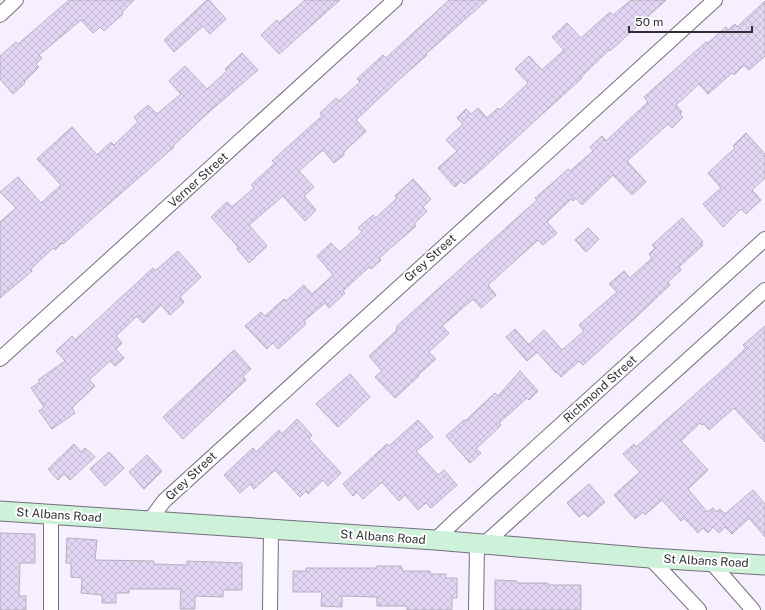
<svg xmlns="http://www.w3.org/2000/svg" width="765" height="610" font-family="'Public Sans',sans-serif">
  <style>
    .building { fill: url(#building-cross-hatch); stroke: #b6b0be }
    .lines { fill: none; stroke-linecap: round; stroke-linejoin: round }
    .street-casing { stroke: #746e7c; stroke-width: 16 }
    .secondary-casing { stroke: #746e7c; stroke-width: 21 }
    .street { stroke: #fff; stroke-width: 14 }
    .secondary { stroke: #cdf1d9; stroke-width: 19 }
    .labels { text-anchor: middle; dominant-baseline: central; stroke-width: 4; stroke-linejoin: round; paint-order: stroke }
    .street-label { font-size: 12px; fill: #312f35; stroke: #fff }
  </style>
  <defs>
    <pattern id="building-cross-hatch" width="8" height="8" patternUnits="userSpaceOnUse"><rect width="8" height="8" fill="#e3d6f4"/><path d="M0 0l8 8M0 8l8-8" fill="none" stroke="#c3b8d2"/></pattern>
  </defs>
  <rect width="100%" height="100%" fill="#f5efff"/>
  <path class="building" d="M69 0H134L122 12 123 14 104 31 100 27 93 33 81 20 39 55 42 58 36 64 39 67 24 82 25 83 13 94 0 79V56L16 42 18 44Z
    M207 0H209L226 19 210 34 203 26 174 52 164 40Z
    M305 0H340L279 54 261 35 277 20 279 23Z
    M449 0H487L445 37 426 54 427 55 392 86 356 120 366 131 344 152V155L334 163 323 150 299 171 314 187 304 196 316 210 305 221 283 196 249 225 267 246 249 263 237 249 238 247 211 217 227 202 232 207 254 188 251 185 275 163 272 161 322 116 320 113 336 98 339 101 360 82 357 79 383 55 386 58Z
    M631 0H666L610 51 609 50 581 77 582 78 482 169 464 184 461 181 455 187 438 168 457 151 446 140 463 124 457 118 466 109 471 114 478 108 487 118 498 108 500 110 528 83 515 69 529 56 542 70 564 50 552 37 567 23 581 38 610 12 613 15Z
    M765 1V56L749 70 744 65 734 75 732 73 708 94 699 84 676 105 682 112 680 114 683 117 672 128 668 124 627 161 646 182 632 195 613 175 582 205 576 198 573 201 571 199 547 222 557 233 543 245 538 240 488 285 496 295 481 308 473 299 442 326 449 333 429 352 436 359 418 375 419 376 395 398 375 377 382 371 369 356 396 331 397 326 537 200 535 198 549 186 568 169 570 171 593 151 590 147 602 136 606 141 648 102 644 97 706 42 708 43 726 27 728 30 735 24 737 27Z
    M242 53 258 70 210 111 173 146 174 147 63 244 62 243 55 250 53 248 31 269 32 271 0 298V222L16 208 0 192 18 177 41 203 61 185 37 159 72 127 97 155 111 142 114 145 138 122 134 117 148 105 157 114 181 94 169 81 185 66 207 89 227 71 225 69Z
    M746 133 765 154V178L752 190 761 200 746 214 741 209 723 227 703 204 721 188 708 173 735 148 733 146Z
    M413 179 431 199 423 207 427 211 414 224 416 226 379 258 381 260 371 269 369 267 343 291 345 293 329 308 325 303 304 321 306 324 278 349 273 343 267 349 245 326 261 312 265 316 284 299 286 301 304 285 312 294 333 275 317 256 331 243 340 252 362 232 358 228 373 215 376 218 397 198 395 196Z
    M682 218 703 242 701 243 703 245 679 267 681 270 668 282 670 285 634 319 583 365 579 361 561 377 557 372 556 373 537 352 527 361 506 337 515 329 531 347 529 344 544 330 562 350 584 331 579 325 617 292 609 284 624 271 630 278 652 258 649 254 655 248 652 245Z
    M588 228 599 239 586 252 575 240Z
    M178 251 201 277 180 297 184 302 170 315 161 305 143 323 137 316 116 336 122 343 116 349 124 358 115 366 110 361 89 380 95 386 72 408 75 413 52 429 39 411 44 407 31 388 40 382 38 380 65 361 56 351 72 336 75 340 153 268 155 271Z
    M765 326V442L734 408 709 430 704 424 702 425 700 423 681 441 708 470 688 489 707 512 713 508 716 512 720 509 725 514 753 490 765 504V537L749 518 732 534 725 527 719 533 713 527 708 533 703 528 698 533 684 518 681 521 662 500 645 515 643 512 635 519 614 495 640 472 623 454 634 444 636 447 725 368 746 348 743 345Z
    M234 350 251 369 243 376 246 380 183 439 163 417Z
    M520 371 538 391 529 400 527 398 499 423 501 425 476 449 481 453 470 463 446 436 464 420 465 421 495 393 498 396Z
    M350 374 370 397 338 427 316 404Z
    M297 419 312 435 309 439 341 473 328 486 323 480 308 494 306 491 300 497 275 470 254 489 250 484 240 493 224 475 253 448 256 452 279 430 282 434Z
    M418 420 433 437 416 451 438 475 444 470 457 485 431 508 426 503 418 510 405 495 399 501 382 482 363 499 357 492 353 496 343 484 387 444 389 446Z
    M74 444 81 452 85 448 95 457 70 480 64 474 58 480 48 469Z
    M109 452 124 468 105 486 90 469Z
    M147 455 162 471 144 489 129 472Z
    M589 484 605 502 588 517 584 513 579 517 567 503Z
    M0 533 35 534V563H20L19 596H26V610H0Z
    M67 538 97 540 95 560 154 561V564L187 565V561L242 563V590H223V597L195 596V609H180L181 589H129V593H116V603H102V595L81 593 82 578 71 577V563H66Z
    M377 566H401L403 571H430V574H446V578H457V598H452V610H407V606H377V597L342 596V607L321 606 322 592H293V571H306V568H377Z
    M495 580 517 581V583H548V585H581V610H495Z"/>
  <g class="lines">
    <defs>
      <path id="street" d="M0 15 16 0
        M0 359 395 0
        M150 520 164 501 715 0
        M435 540 456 520 765 239
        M483 545 765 290
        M650 558 699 610
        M710 561 753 610
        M51 610V515
        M270 610 271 530
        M476 610 477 544"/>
      <path id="secondary" d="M0 511 435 540 650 558 765 565"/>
    </defs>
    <use href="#street" class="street-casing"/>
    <use href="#secondary" class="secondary-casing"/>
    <use href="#street" class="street"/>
    <use href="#secondary" class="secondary"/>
  </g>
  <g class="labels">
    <g class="street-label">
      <text transform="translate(198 180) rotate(-42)">Verner Street</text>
      <text transform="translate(430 258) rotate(-42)">Grey Street</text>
      <text transform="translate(600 389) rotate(-42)">Richmond Street</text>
      <text transform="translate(191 476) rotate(-43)">Grey Street</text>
      <text transform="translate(59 515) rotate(4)">St Albans Road</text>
      <text transform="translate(383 537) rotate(4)">St Albans Road</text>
      <text transform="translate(706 561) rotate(3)">St Albans Road</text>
    </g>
  </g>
  <path d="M629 26v6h123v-6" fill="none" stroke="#312f35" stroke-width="2"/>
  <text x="635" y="26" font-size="12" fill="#312f35" stroke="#ffffff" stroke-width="3" paint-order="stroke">50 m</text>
</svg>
